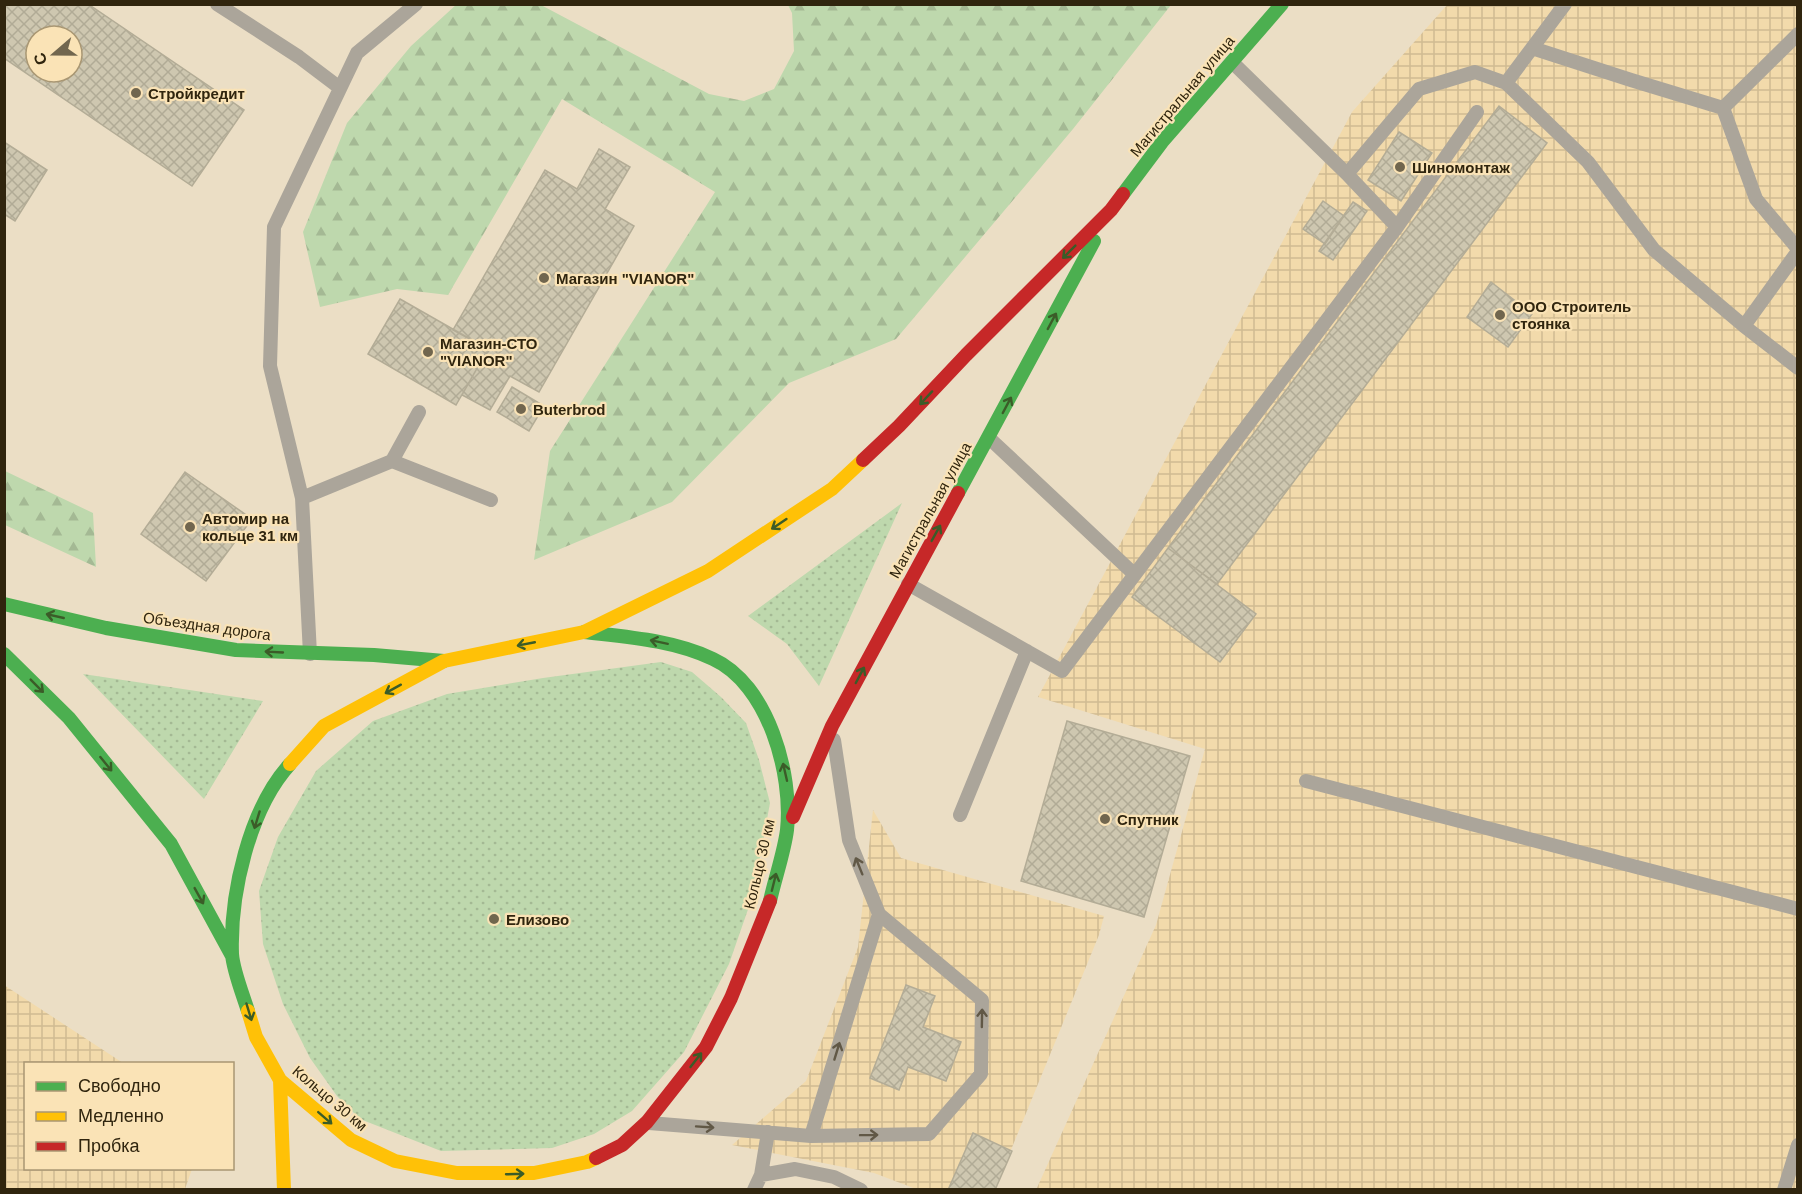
<svg xmlns="http://www.w3.org/2000/svg" width="1802" height="1194" font-family="Helvetica,sans-serif">
  <style>
    .industrial { fill: url(#industrial-grid) }
    .grass { fill: url(#grass-dots) }
    .forest { fill: url(#forest-firs) }
    .building { fill: url(#building-cross-hatch); stroke: #b3ac96; stroke-width: 1.5; fill-rule: evenodd }
    .lines { fill: none; stroke-linecap: round; stroke-linejoin: round }
    .lane { stroke: #aba59a; stroke-width: 14 }
    .fast { stroke: #4caf50; stroke-width: 14 }
    .slow { stroke: #ffc107; stroke-width: 14 }
    .jam { stroke: #c62828; stroke-width: 14 }
    .oneway { stroke: #3b5c28 }
    .oneway2 { stroke: #615846 }
    .poi-dot { fill: #71664e; stroke: #fae3b6; stroke-width: 2 }
    .labels { text-anchor: middle; dominant-baseline: central; stroke-width: 4.5; stroke-linejoin: round; paint-order: stroke }
    .poi-label { font-size: 15px; font-weight: bold; fill: #30250e; stroke: #fae3b6; text-anchor: start }
    .street-label { font-size: 15px; fill: #30250e; stroke: #fae3b6 }
  </style>
  <defs>
    <pattern id="industrial-grid" width="8" height="8" patternUnits="userSpaceOnUse" patternTransform="scale(1.5)"><rect width="8" height="8" fill="#f2daab"/><path d="M0 4h8M4 0v8" fill="none" stroke="#d0bb92"/></pattern>
    <pattern id="grass-dots" width="8" height="8" patternUnits="userSpaceOnUse" patternTransform="scale(1.5)"><rect width="8" height="8" fill="#bed8ad"/><path d="M2 2h.1M6 6h.1" fill="none" stroke="#a4b994" stroke-width="1.8" stroke-linecap="round"/></pattern>
    <pattern id="forest-firs" width="22" height="20" patternUnits="userSpaceOnUse" patternTransform="scale(1.5)"><rect width="22" height="20" fill="#bed8ad"/><path d="M5 1l3.5 6h-7zM16 11l3.5 6h-7z" fill="#a4b994"/></pattern>
    <pattern id="building-cross-hatch" width="8" height="8" patternUnits="userSpaceOnUse" patternTransform="scale(1.5)"><rect width="8" height="8" fill="#cec7b0"/><path d="M0 0l8 8M0 8l8-8" fill="none" stroke="#b1ab96"/></pattern>
  </defs>
  <rect width="100%" height="100%" fill="#ebdec5"/>
  <path class="industrial" d="M1447 5H1797V1189L1036 1190 1156 925 1205 749 1038 697 1352 112Z
    M873 810 901 858 1104 916 1099 935 995 1189H916L874 1173 732 1145 806 1081 858 947Z
    M4 985 123 1063 26 1064V1168L192 1169 185 1189H5Z"/>
  <path class="grass" d="M902 503 819 686 787 644 748 616Z
    M661 662 692 672 721 697 746 723 759 760 770 803 753 895 729 964 684 1052 632 1111 594 1134 552 1148 441 1151 360 1119 337 1096 310 1058 283 1004 263 944 259 891 278 837 316 771 373 721 447 694 543 678Z
    M83 674 263 701 204 799Z"/>
  <path class="forest" d="M457 4 541 5 709 94 744 101 774 89 794 51 792 13 788 5H1171L1073 129 896 339 789 383 672 502 534 560 550 451 715 192 562 99 448 295 397 289 320 307 303 232 347 123 411 46Z
    M5 471 93 513 96 567 5 525Z"/>
  <path class="building" d="M4 4H88L244 110 192 186 4 58ZM36 36H72V72H36Z
    M1499 106 1547 143 1217 584 1168 548Z
    M1399 132 1432 153 1401 201 1368 180Z
    M4 142 47 170 15 221 4 214Z
    M599 149 630 167 605 209 634 226 539 392 510 376 490 410 462 395 488 349 453 330 545 170 577 189Z
    M1323 201 1344 216 1325 244 1303 229Z
    M1353 202 1367 211 1333 260 1319 251Z
    M1491 282 1532 314 1508 347 1467 317Z
    M400 299 488 349 456 405 368 354Z
    M512 387 544 406 529 431 497 412Z
    M185 472 252 519 206 581 141 534Z
    M1168 548 1256 614 1220 662 1132 597Z
    M1067 721 1190 756 1144 917 1021 881Z
    M906 985 935 996 923 1027 961 1042 946 1081 908 1067 899 1090 870 1078Z
    M973 1133 1012 1151 995 1190H948Z"/>
  <g class="lines">
    <path class="lane" d="M217 4 299 57 340 88
      M1532 48 1631 80 1723 108 1756 199 1798 249
      M1232 62 1347 174 1397 227
      M1506 83 1565 4
      M1723 108 1798 34
      M1347 174 1419 89 1475 72 1506 83 1588 162 1654 250 1744 326 1798 368
      M1744 326 1798 251
      M989 438 1134 574
      M392 461 491 500
      M302 498 392 461 419 412
      M908 584 1062 671 1397 227 1477 112
      M310 654 302 498 270 366 274 227 357 53 416 4
      M1306 781 1798 909
      M960 815 1027 651
      M649 1123 811 1136 879 914 849 840 834 740
      M811 1136 929 1134 981 1074 982 1000 879 914
      M761 1175 795 1169 834 1177 861 1190
      M754 1190 761 1175 768 1132
      M1784 1190 1798 1145"/>
    <path class="fast" d="M1123 194 1162 142 1282 4
      M958 493 1094 241
      M4 604 106 628 236 650 374 655 444 661
      M584 632C627 637 673 640 713 659 768 684 793 774 787 830 784 853 775 878 770 901
      M4 654 69 718 171 844 232 956
      M248 1011C243 995 233 970 232 954 230 894 249 809 290 764"/>
    <path class="slow" d="M584 632 708 571 832 489 863 460
      M290 764 324 726 444 661 584 632
      M248 1011 256 1037 280 1080 351 1140 395 1161 457 1173H534L587 1162 596 1158
      M280 1080 284 1190"/>
    <path class="jam" d="M863 460 899 426 966 355 1111 210 1123 194
      M793 817 832 726 958 493
      M596 1158 622 1145 647 1122 706 1047 731 998 770 901"/>
  </g>
  <defs><path id="oneway-shaft" d="M-6 0H5M1.5-3L5.5 0L1.5 3" fill="none" stroke-width="1.6" stroke-linecap="round" stroke-linejoin="round" transform="scale(1.5)"/></defs>
  <g class="oneway">
    <use href="#oneway-shaft" transform="translate(1069 252) rotate(135)"/>
    <use href="#oneway-shaft" transform="translate(1052 321) rotate(-62)"/>
    <use href="#oneway-shaft" transform="translate(926 398) rotate(133)"/>
    <use href="#oneway-shaft" transform="translate(1007 405) rotate(-62)"/>
    <use href="#oneway-shaft" transform="translate(779 524) rotate(146)"/>
    <use href="#oneway-shaft" transform="translate(936 533) rotate(-61)"/>
    <use href="#oneway-shaft" transform="translate(55 616) rotate(-167)"/>
    <use href="#oneway-shaft" transform="translate(659 642) rotate(-168)"/>
    <use href="#oneway-shaft" transform="translate(526 644) rotate(169)"/>
    <use href="#oneway-shaft" transform="translate(274 652) rotate(-177)"/>
    <use href="#oneway-shaft" transform="translate(860 675) rotate(-62)"/>
    <use href="#oneway-shaft" transform="translate(37 686) rotate(45)"/>
    <use href="#oneway-shaft" transform="translate(393 689) rotate(151)"/>
    <use href="#oneway-shaft" transform="translate(106 764) rotate(51)"/>
    <use href="#oneway-shaft" transform="translate(785 772) rotate(-103)"/>
    <use href="#oneway-shaft" transform="translate(257 820) rotate(107)"/>
    <use href="#oneway-shaft" transform="translate(774 882) rotate(-76)"/>
    <use href="#oneway-shaft" transform="translate(199 896) rotate(61)"/>
    <use href="#oneway-shaft" transform="translate(249 1012) rotate(73)"/>
    <use href="#oneway-shaft" transform="translate(696 1060) rotate(-52)"/>
    <use href="#oneway-shaft" transform="translate(325 1118) rotate(41)"/>
    <use href="#oneway-shaft" transform="translate(515 1174) rotate(-2)"/>
  </g>
  <g class="oneway2">
    <use href="#oneway-shaft" transform="translate(859 866) rotate(-112)"/>
    <use href="#oneway-shaft" transform="translate(982 1018) rotate(-89)"/>
    <use href="#oneway-shaft" transform="translate(837 1051) rotate(-73)"/>
    <use href="#oneway-shaft" transform="translate(705 1127) rotate(4)"/>
    <use href="#oneway-shaft" transform="translate(869 1135) rotate(-1)"/>
  </g>
  <g class="poi-dot">
    <circle cx="136" cy="93" r="6"/>
    <circle cx="1400" cy="167" r="6"/>
    <circle cx="544" cy="278" r="6"/>
    <circle cx="1500" cy="315" r="6"/>
    <circle cx="428" cy="352" r="6"/>
    <circle cx="521" cy="409" r="6"/>
    <circle cx="190" cy="527" r="6"/>
    <circle cx="1105" cy="819" r="6"/>
    <circle cx="494" cy="919" r="6"/>
  </g>
  <g class="labels">
    <g class="poi-label">
      <text x="148" y="93">Стройкредит</text>
      <text x="1412" y="167">Шиномонтаж</text>
      <text x="556" y="278">Магазин "VIANOR"</text>
      <text x="1512" y="306">ООО Строитель<tspan x="1512" dy="17">стоянка</tspan></text>
      <text x="440" y="343">Магазин-СТО<tspan x="440" dy="17">"VIANOR"</tspan></text>
      <text x="533" y="409">Buterbrod</text>
      <text x="202" y="518">Автомир на<tspan x="202" dy="17">кольце 31 км</tspan></text>
      <text x="1117" y="819">Спутник</text>
      <text x="506" y="919">Елизово</text>
    </g>
    <g class="street-label">
      <text transform="translate(1182 96) rotate(-50)">Магистральная улица</text>
      <text transform="translate(930 510) rotate(-61)">Магистральная улица</text>
      <text transform="translate(207 626) rotate(8)">Объездная дорога</text>
      <text transform="translate(759 864) rotate(-77)">Кольцо 30 км</text>
      <text transform="translate(330 1098) rotate(40)">Кольцо 30 км</text>
    </g>
  </g>
  <rect width="1802" height="1194" fill="none" stroke="#30250e" stroke-width="12"/>
  <rect x="24" y="1062" width="210" height="108" fill="#fae3b6" stroke="#a99773" stroke-width="1.5"/>
  <rect x="36" y="1082" width="30" height="9" fill="#4caf50" stroke="#a99773" stroke-width="1.5"/>
  <text x="78" y="1092" font-size="18" fill="#30250e">Свободно</text>
  <rect x="36" y="1112" width="30" height="9" fill="#ffc107" stroke="#a99773" stroke-width="1.5"/>
  <text x="78" y="1122" font-size="18" fill="#30250e">Медленно</text>
  <rect x="36" y="1142" width="30" height="9" fill="#c62828" stroke="#a99773" stroke-width="1.5"/>
  <text x="78" y="1152" font-size="18" fill="#30250e">Пробка</text>
  <g transform="translate(54 54) rotate(250)"><circle r="28" fill="#fae3b6" stroke="#a99773" stroke-width="1.5"/>
  <path d="M0-4.5L10 22L0 15L-10 22Z" fill="#71664e"/>
  <text y="-9" font-size="16" font-weight="bold" text-anchor="middle" fill="#30250e">С</text>
  </g>
</svg>
